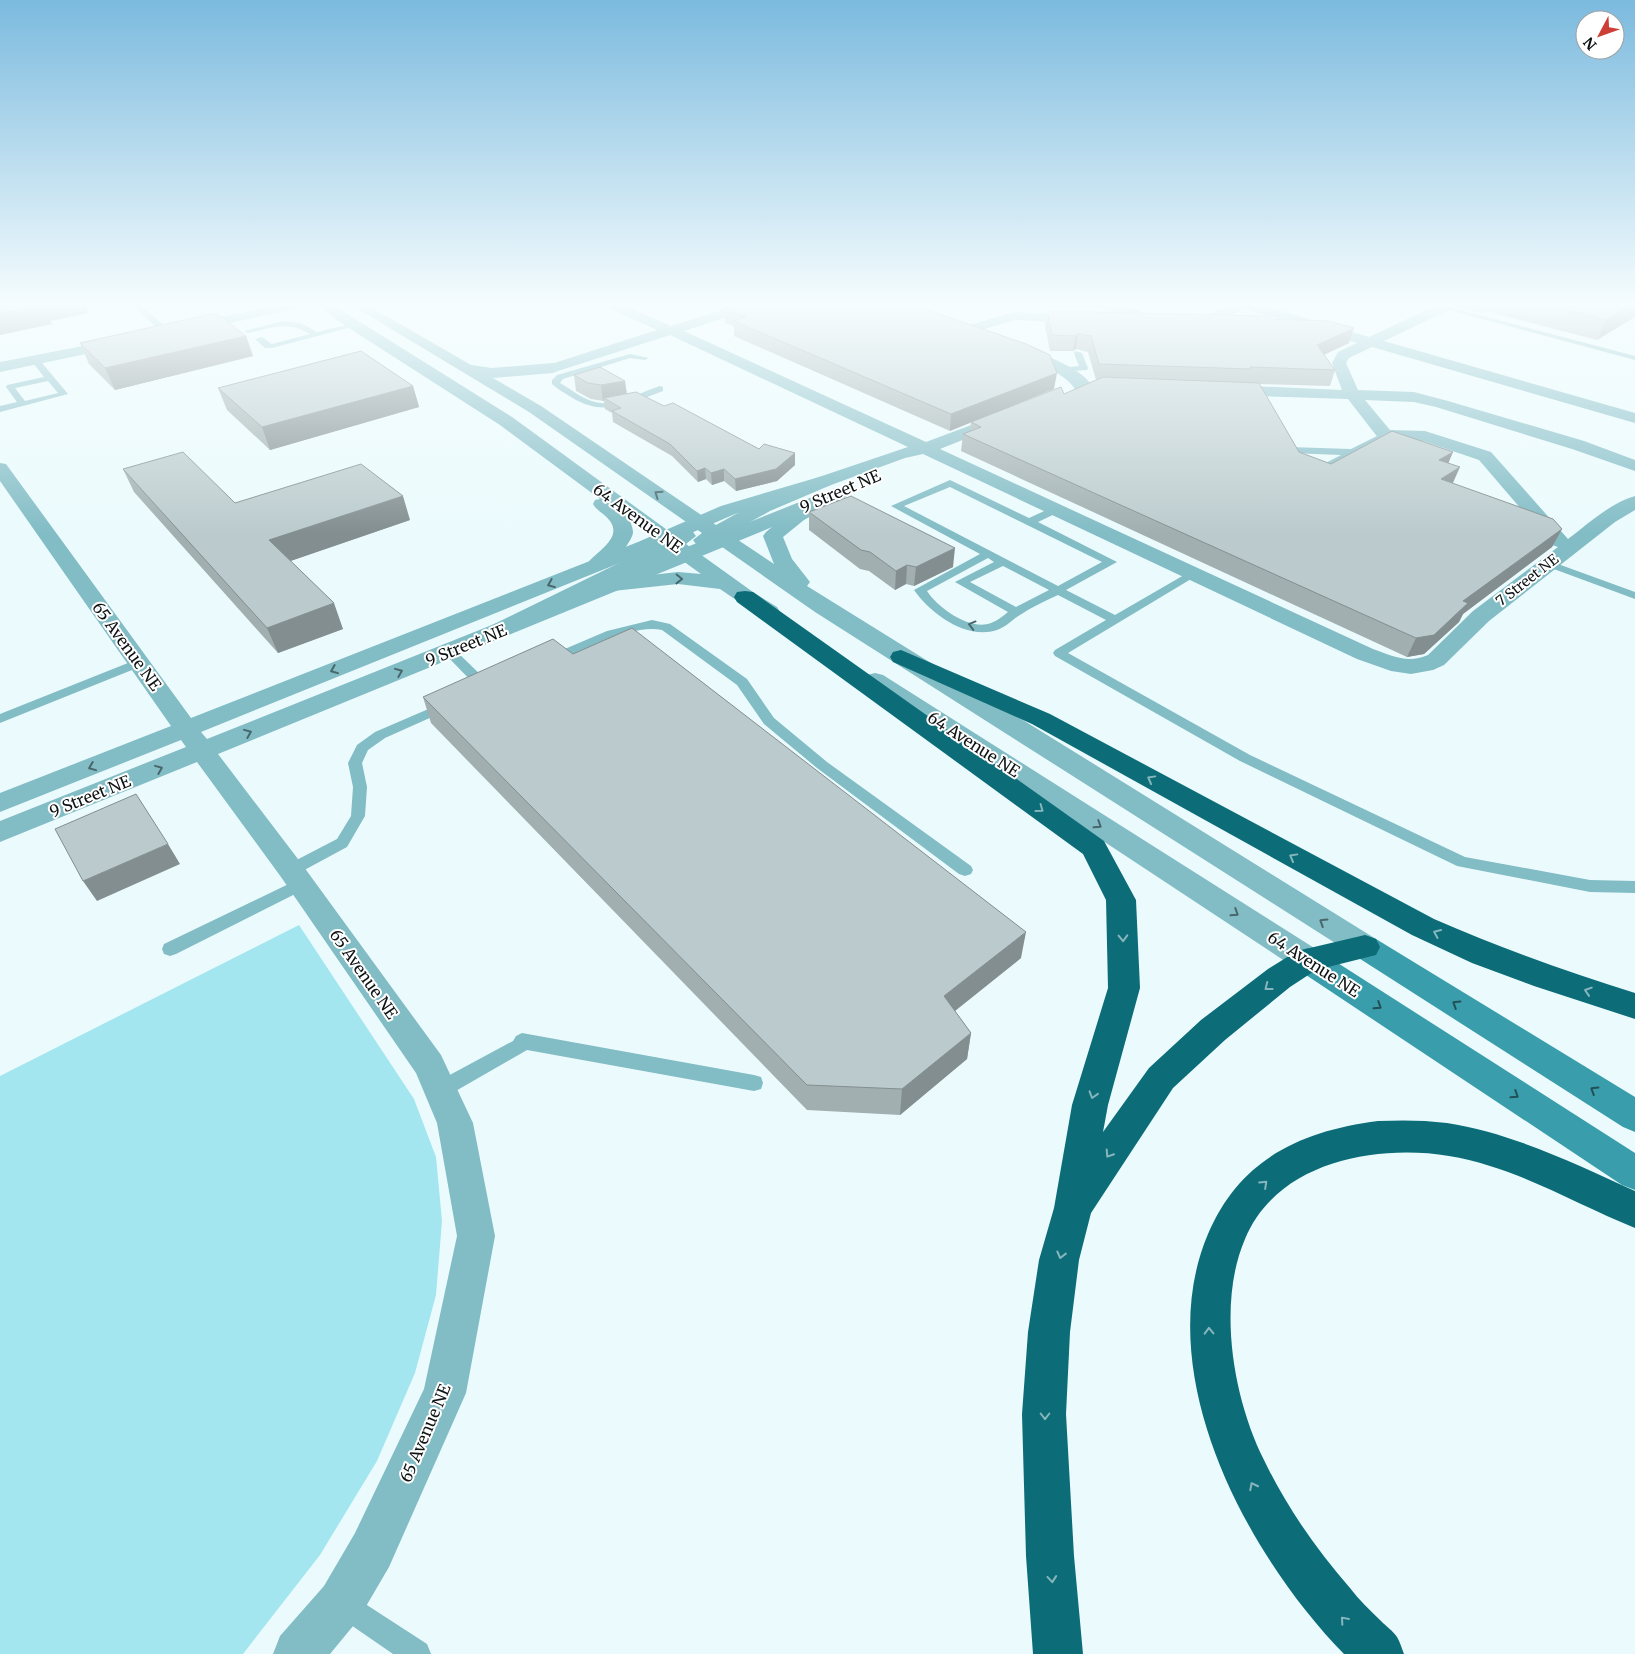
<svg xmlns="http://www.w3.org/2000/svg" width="1635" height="1654" font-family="Merriweather,serif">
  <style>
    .green { fill: #a4e6f0 }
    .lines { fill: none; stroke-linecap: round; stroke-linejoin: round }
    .service { fill: #82bcc5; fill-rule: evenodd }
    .minor { fill: #82bcc5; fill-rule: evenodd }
    .tertiary { fill: #82bcc5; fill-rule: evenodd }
    .secondary { fill: #3a9dab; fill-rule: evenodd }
    .motorway { fill: #0c6d79; fill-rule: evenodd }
    .wall { fill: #a1afb0 }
    .shaded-wall { fill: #838e90 }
    .building { fill: #bbcbcd; stroke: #838e90 }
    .oneway { stroke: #48676c }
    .oneway2 { stroke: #86b6bc }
    .oneway3 { stroke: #215157 }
    .labels { text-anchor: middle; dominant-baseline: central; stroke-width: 4; stroke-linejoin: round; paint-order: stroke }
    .far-street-label { font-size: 14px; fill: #0d1213; stroke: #fff }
    .street-label { font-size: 16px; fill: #0d1213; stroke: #fff }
  </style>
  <rect width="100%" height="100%" fill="#ebfbfd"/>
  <path class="green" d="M299 925 414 1099 436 1157 442 1221 436 1295 415 1373 377 1461 320 1555 243 1654H0V1076Z"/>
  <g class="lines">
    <path class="service" d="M130 303H137L164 325V329H158Z
      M1423 303H1434L1635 356V360Z
      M283 321 301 323 317 332 355 323 359 325 272 348H265L255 339 262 337 272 344 310 334C289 320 271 328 248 333L244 331Z
      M1075 351 1082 353 1088 368 1087 370 1060 372V368L1079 366 1074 353Z
      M630 354 649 358 645 360 630 358 563 379 560 383C571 389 582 399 595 402 616 408 640 392 660 386L663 387V391C630 403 604 418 571 397 565 393 557 389 552 384V380L557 375Z
      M31 357H37L68 394 0 412V406L17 402 6 387 7 385 44 377 30 359ZM48 381 58 393 25 401 15 388Z
      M1385 432 1390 435 1388 437 1317 474 1312 471 1314 469 1341 455 1289 453 1284 450 1289 447 1351 449Z
      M950 480 1029 518 1053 507H1061L1062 509 1061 511 1038 522 1117 562 1066 590 1115 615 1191 571 1195 570 1201 573 1068 653 1250 755 1465 857 1590 880 1635 881V893L1590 892 1457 866 1240 761 1055 656 1053 653 1055 650 1106 620 1058 595C1045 601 1032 607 1020 615 1012 620 1006 627 997 630 966 640 931 614 914 590L980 554 891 506ZM950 487 1102 562 1058 586 904 506ZM988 558 994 562 955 582 1008 612C1003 616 997 621 991 623 970 631 938 608 927 591ZM1003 566 1049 590 1016 607 970 582Z
      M1547 560 1635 592V599L1543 565 1541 563Z
      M652 620 670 624 747 679 774 718 827 762 971 866 973 870 971 874 965 876 959 874 817 768 764 724 737 685 662 630C633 623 582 651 554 663H546L544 660 546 657 607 631Z
      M449 647 453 648 488 682 493 683 494 686C491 691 486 691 480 690L445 654 443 651Z
      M138 659 142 660 144 663 142 666 0 723V714Z
      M447 701 452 702 454 705 452 708 385 738 368 750 362 763 367 787 365 816 347 847 297 874 291 876 285 874 283 870 285 866 337 839 351 816 353 787 348 763 357 745 375 732Z
      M301 878 307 880 309 884 307 888 176 954 170 956 164 954 162 949 164 944Z
      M522 1033 754 1075 761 1077 763 1083 761 1089 754 1091 527 1050 447 1096 440 1098 433 1096 431 1090 433 1084 513 1041 516 1036Z
      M344 1592 353 1596 427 1644 431 1654H393L335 1614 331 1605 335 1596Z"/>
    <path class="minor" d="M603 303H619L671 326 743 303H762L761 306 684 331 926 442 998 415H1010L1012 418 1010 421 940 449 1373 649C1392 656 1408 664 1428 655L1473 611 1558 547 1552 545 1479 460 1423 441 1379 439 1348 399 1227 395 1221 393 1219 390 1221 387 1227 385 1342 390 1332 363 1338 352 1357 343 1245 309 1219 320 1216 325 1211 326 1204 322 1208 314 1239 303H1256L1369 337 1439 304H1449L1451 307 1449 310 1384 341 1635 413V423L1372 347 1349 358 1346 363 1358 390 1414 392 1448 401 1584 441 1635 460V471L1572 449 1436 407 1414 402 1365 400 1390 430 1425 431 1491 452 1568 539C1588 524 1610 503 1635 496V510L1615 522 1489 621 1444 665 1433 670 1411 674 1391 671 1357 659 923 454 905 458 831 485 735 514 652 550 201 732 207 739 817 495 824 493 831 495 833 499 831 503 218 754 301 863 441 1055 473 1123 495 1236 466 1393 389 1567 358 1620 330 1654H273L280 1636 324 1586 355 1533 424 1389 457 1236 437 1123 416 1073 281 877 197 762 0 842V821L186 747 181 740 0 812V793L171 726 0 481V463L6 464 191 718 638 542 721 506 819 477 908 447 670 335 558 371H548L545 368 548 365 657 330 604 306Z
      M1094 303H1114L1140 311 1145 320 1143 323H1133L1129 317 1096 306Z
      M1014 312 1084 315 1091 319 1084 323 1015 320 971 333 964 329 966 326Z
      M1020 347C1038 351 1080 368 1090 383L1087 389H1075C1063 371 1036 363 1015 354L1013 351 1015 348Z"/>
    <path class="tertiary" d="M287 303H312L305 307 187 332 180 328 187 324Z
      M316 303H330L512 417 674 535 686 530 693 532 696 536 686 544 753 592 777 607 780 612 777 617 769 619 761 617 720 589 678 584 613 591 604 587 504 637 496 639 488 637 485 632 488 627 660 543 630 521C632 526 633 529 633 533 631 544 611 566 601 570 596 572 593 570 589 569L586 565C595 552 623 539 610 521 605 514 597 511 593 504L595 500 600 499 500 425 338 321ZM672 553 701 574 678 572 624 578Z
      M348 303H364L471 365 492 368 553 363 558 365 561 368 558 371 553 373 493 378 541 406 716 525 756 503 819 477 825 476 831 477 834 481 831 485 770 511 729 534 774 564 763 536 766 532 790 512 832 489 839 487 846 489 848 493 846 497 804 520 783 537 792 559 810 582 807 586 1376 939 1380 947 1376 955 1365 959 1354 955 815 612 715 542 703 546 696 544 693 540 702 533 529 412Z
      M119 339 124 340 126 343 124 346 0 372V362Z
      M875 673 883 675 1319 951 1324 960 1319 969 1308 972 1297 969 867 685 863 680 867 675Z"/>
    <path class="secondary" d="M1365 935 1376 939 1635 1097V1132L1623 1127 1354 955 1350 947 1354 939Z
      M1308 948 1319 951 1635 1153V1190L1622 1185 1297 969 1292 960 1297 951Z"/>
    <path class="motorway" d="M745 591 753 592 1104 841 1136 900 1140 988 1108 1105 1103 1132 1149 1068 1201 1020 1268 969 1297 951 1365 935 1376 939 1380 947 1376 955 1316 970 1290 987 1225 1040 1173 1088 1091 1213 1079 1260 1070 1332 1066 1414 1074 1556 1083 1654H1033L1026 1556 1022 1414 1028 1332 1039 1260 1054 1208 1072 1105 1108 988 1106 900 1083 854 737 602 734 597 737 592Z
      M901 650 1050 714 1434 919C1500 948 1566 971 1635 993V1019L1534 986 1472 963 1412 935 1032 724 893 662 890 657 893 652Z
      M1378 1121C1401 1120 1424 1120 1447 1123 1512 1133 1576 1164 1635 1191V1228C1573 1203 1516 1167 1449 1156 1375 1144 1277 1162 1245 1239 1217 1304 1233 1398 1264 1460 1286 1506 1316 1549 1350 1588 1359 1600 1370 1610 1381 1621 1386 1626 1393 1631 1397 1637 1400 1642 1402 1649 1404 1654H1344C1247 1555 1149 1373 1208 1234 1240 1159 1301 1131 1378 1121Z"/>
  </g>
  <path class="wall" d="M1450 303H1635L1597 340 1485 311 1481 313 1452 306Z
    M724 308 1026 344 950 431 734 336V326L725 323Z
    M1047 311 1271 319 1349 343 1324 355 1335 370 1330 386 1259 384 1299 452 1331 464 1448 463 1453 483 1562 529 1552 547 1463 614 1459 622 1424 654 1407 657 961 451 963 434 970 431 971 422 1064 394 1096 380 1088 352 1076 349 1073 351H1050L1045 326Z
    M246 336 253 356 115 390 89 364 80 343Z
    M574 375 625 381 627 394 664 406 795 465 777 481 736 491 724 481 712 485 706 479 698 482 672 456 613 422 612 413 605 409 604 401 591 399 576 391Z
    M413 386 419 407 270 450 227 410 218 388Z
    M123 469 235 503 410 520 290 561 343 629 278 653 134 492Z
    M809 512 953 567 914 586 906 584 895 590 869 571 860 569 809 530Z
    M573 654 1021 958 955 1011 971 1033 967 1059 900 1115 807 1110 431 723 423 697Z"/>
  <path class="shaded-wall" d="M40 303H84L89 313 50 321 52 324 0 335V313Z
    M1485 303H1489L1485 311 1481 313Z
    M1635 303V317L1597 340 1606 320Z
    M1354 328 1349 343 1312 360 1317 345Z
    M1078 334 1076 349 1073 351 1075 336Z
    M246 336 253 356 115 390 105 368Z
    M1057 373 1054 389 950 431 951 414Z
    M625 381 627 397 604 398V401H603L601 385Z
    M413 386 419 407 270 450 262 427Z
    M1453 452 1446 469 1439 460Z
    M795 453V465L777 481 736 491 735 479Z
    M1460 467 1452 485 1441 479Z
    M705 468 706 479 698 482 697 471Z
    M724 469V481L712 485 711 473Z
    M403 496 410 520 279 565 269 540Z
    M1562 529 1552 547 1463 614 1459 622 1424 654 1407 657 1416 638 1463 601Z
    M955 548 953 567 914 586 916 567Z
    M907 565 906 584 895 590 896 571Z
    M334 603 343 629 278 653 267 628Z
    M168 844 180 864 97 901 83 881Z
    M1026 932 1021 958 941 1022 944 996Z
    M971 1033 967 1059 900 1115 902 1089Z"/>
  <path class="building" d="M0 303H40L42 305 0 313Z
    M742 303H908L1026 344 1050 355 1057 373 951 414 734 321 746 317 724 308Z
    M1538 303H1635L1606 320Z
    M1047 311 1269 316 1271 319 1328 321 1354 328 1317 345 1335 370 1250 367 1251 369 1099 364 1091 336 1078 334 1075 336 1052 335Z
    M216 313 246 336 105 368 80 343Z
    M361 351 413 386 262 427 218 388Z
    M600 367 625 381 601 385 588 383 574 375Z
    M1103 377 1259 383 1299 452 1331 464 1392 431 1453 452 1439 460 1460 467 1441 479 1553 519 1562 529 1463 601 1468 603 1434 635 1416 638 963 434 981 427 971 422 1061 387 1064 394Z
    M636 392 664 406 673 403 759 449 764 444 795 453 776 469 735 479 724 469 711 473 705 468 697 471 670 444 612 411 621 408 604 398Z
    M183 452 235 503 361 464 403 496 269 540 334 603 267 628 123 469Z
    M851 496 955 548 916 567 907 565 896 571 870 552 861 550 809 512Z
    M632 628 1026 932 944 996 971 1033 902 1089 807 1085 423 697 553 639 573 654Z
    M136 794 168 844 83 881 55 829Z"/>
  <defs><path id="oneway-chevron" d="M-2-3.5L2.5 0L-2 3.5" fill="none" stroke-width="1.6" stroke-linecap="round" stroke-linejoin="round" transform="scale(1.25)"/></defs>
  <g class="oneway">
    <use href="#oneway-chevron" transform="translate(658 494) rotate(-145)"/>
    <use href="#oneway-chevron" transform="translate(679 579) rotate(1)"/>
    <use href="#oneway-chevron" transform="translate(551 584) rotate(158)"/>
    <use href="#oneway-chevron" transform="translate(972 625) rotate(-165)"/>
    <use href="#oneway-chevron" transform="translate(334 670) rotate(158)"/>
    <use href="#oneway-chevron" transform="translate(399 672) rotate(-22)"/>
    <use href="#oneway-chevron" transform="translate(248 733) rotate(-22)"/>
    <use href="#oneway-chevron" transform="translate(92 767) rotate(158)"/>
    <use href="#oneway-chevron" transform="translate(159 769) rotate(-22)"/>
    <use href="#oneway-chevron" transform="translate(1098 825) rotate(33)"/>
    <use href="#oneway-chevron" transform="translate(1235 913) rotate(33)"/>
    <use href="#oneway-chevron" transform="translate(1323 922) rotate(-148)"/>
  </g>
  <g class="oneway2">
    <use href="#oneway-chevron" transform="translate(1151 779) rotate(-151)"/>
    <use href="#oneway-chevron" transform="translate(1040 809) rotate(36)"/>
    <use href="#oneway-chevron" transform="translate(1293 857) rotate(-151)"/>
    <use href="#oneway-chevron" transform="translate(1437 933) rotate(-156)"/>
    <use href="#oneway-chevron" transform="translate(1123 938) rotate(88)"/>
    <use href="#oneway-chevron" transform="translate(1268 987) rotate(142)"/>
    <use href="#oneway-chevron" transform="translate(1588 991) rotate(-162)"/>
    <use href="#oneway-chevron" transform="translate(1093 1095) rotate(107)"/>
    <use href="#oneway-chevron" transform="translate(1109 1154) rotate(123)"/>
    <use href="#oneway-chevron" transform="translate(1264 1184) rotate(-43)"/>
    <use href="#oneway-chevron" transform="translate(1061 1255) rotate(104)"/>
    <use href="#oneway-chevron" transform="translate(1209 1331) rotate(-91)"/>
    <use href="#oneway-chevron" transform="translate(1045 1416) rotate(90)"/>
    <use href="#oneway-chevron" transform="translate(1253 1486) rotate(-117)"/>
    <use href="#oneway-chevron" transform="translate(1052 1579) rotate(85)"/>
    <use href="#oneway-chevron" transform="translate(1344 1620) rotate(-131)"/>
  </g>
  <g class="oneway3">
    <use href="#oneway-chevron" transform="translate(1456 1004) rotate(-148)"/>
    <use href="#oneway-chevron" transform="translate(1378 1006) rotate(33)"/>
    <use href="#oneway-chevron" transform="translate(1594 1090) rotate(-148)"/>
    <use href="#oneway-chevron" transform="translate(1515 1095) rotate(33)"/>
  </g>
  <linearGradient id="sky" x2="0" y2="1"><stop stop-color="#7bbade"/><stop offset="0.57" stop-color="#f6fdfe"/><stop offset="1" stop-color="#f6fdfe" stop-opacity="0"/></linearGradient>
  <rect width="1635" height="534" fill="url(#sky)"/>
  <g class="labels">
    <g class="far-street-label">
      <text transform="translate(1527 580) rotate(-38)">7 Street NE</text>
    </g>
    <g class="street-label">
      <text transform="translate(840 491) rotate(-23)">9 Street NE</text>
      <text transform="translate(638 518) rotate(36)">64 Avenue NE</text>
      <text transform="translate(466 645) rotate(-22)">9 Street NE</text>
      <text transform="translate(127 646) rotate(54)">65 Avenue NE</text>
      <text transform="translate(974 744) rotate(33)">64 Avenue NE</text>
      <text transform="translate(90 796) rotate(-22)">9 Street NE</text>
      <text transform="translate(1314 964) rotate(33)">64 Avenue NE</text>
      <text transform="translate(364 974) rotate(55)">65 Avenue NE</text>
      <text transform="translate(425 1433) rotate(-67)">65 Avenue NE</text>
    </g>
  </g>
  <g transform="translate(1600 35) rotate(229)"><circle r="24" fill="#ffffff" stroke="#9ea0a1"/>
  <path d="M0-4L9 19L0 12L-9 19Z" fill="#cd3f36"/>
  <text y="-8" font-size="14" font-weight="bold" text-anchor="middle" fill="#0d1213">N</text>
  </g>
</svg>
